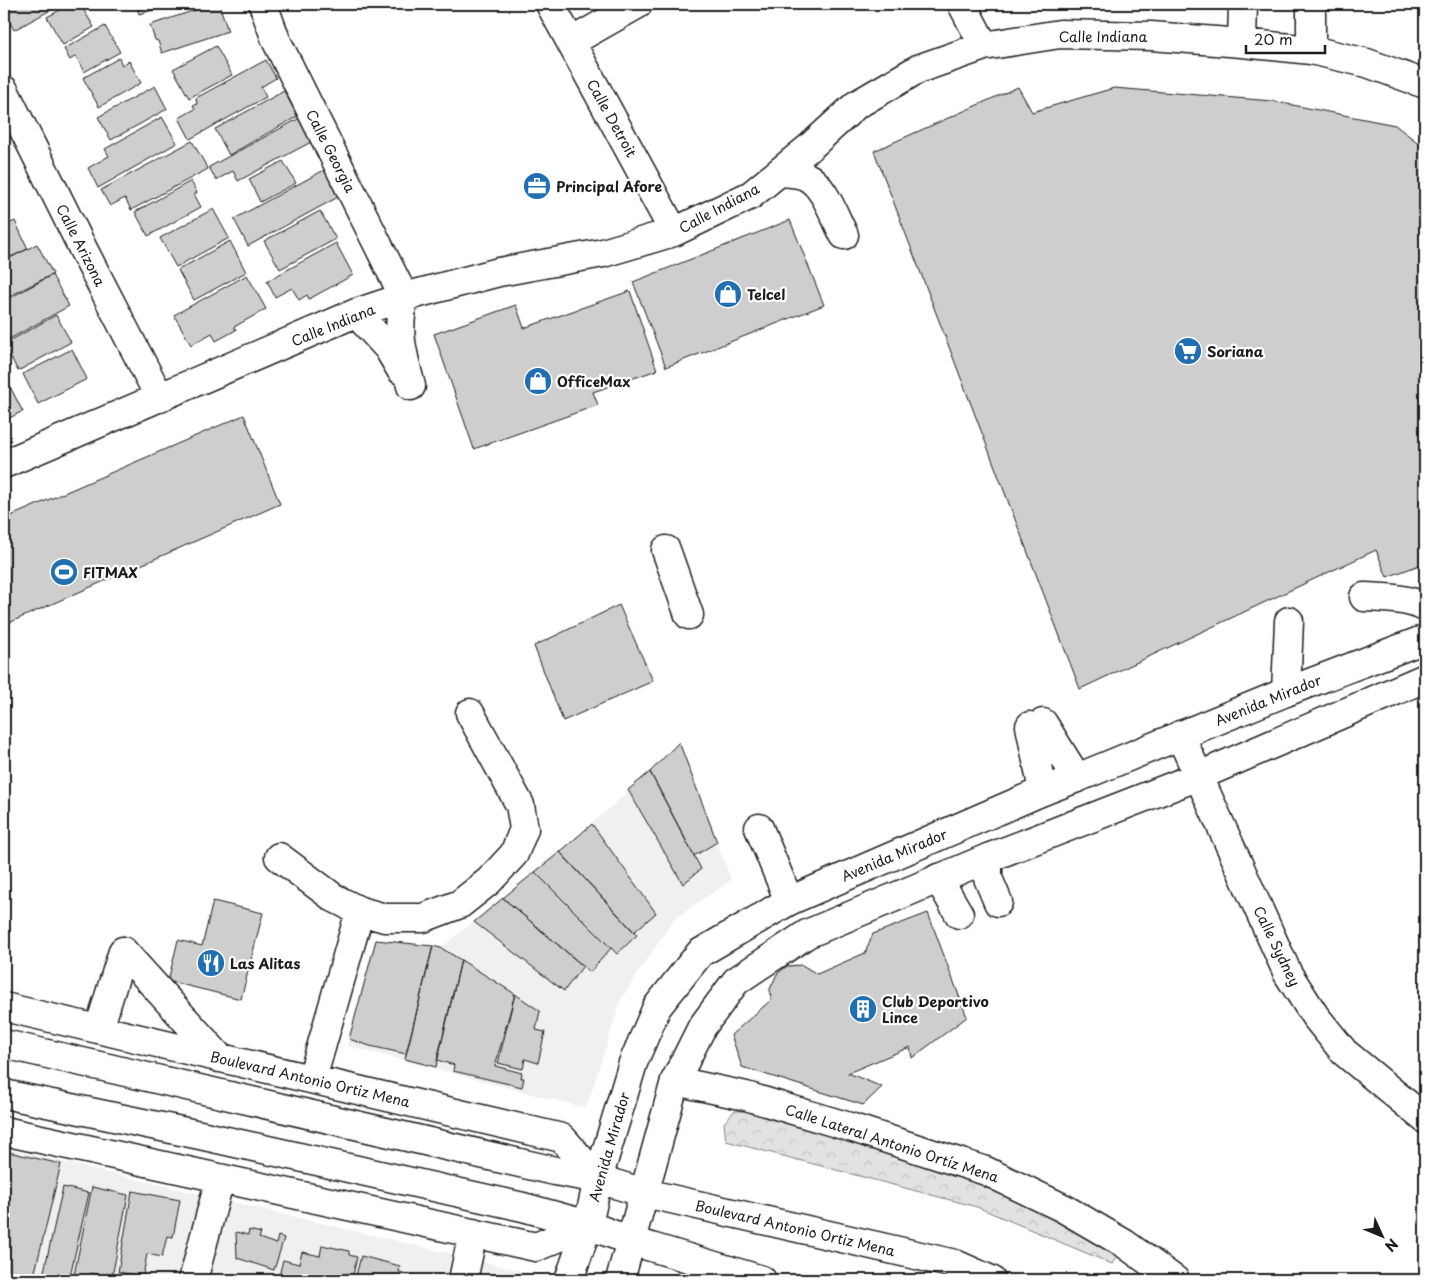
<svg xmlns="http://www.w3.org/2000/svg" width="1429" height="1284" font-family="'Playpen Sans',sans-serif">
  <style>
    .built { fill: #f0f0f0 }
    .forest { fill: url(#forest-crowns); stroke: #7f7f7f }
    .building { fill: #cecece; stroke: #1c1c1c }
    .lines { fill: none; stroke-linecap: round; stroke-linejoin: round }
    .minor-casing { stroke: #1c1c1c; stroke-width: 31 }
    .major-casing { stroke: #1c1c1c; stroke-width: 31 }
    .minor { stroke: #fff; stroke-width: 28 }
    .major { stroke: #fff; stroke-width: 28 }
    .labels { text-anchor: middle; dominant-baseline: central; stroke-width: 4.5; stroke-linejoin: round; paint-order: stroke }
    .street-label { font-size: 14px; fill: #1c1c1c; stroke: #fff }
    .poi-label { font-size: 14px; font-weight: bold; fill: #1c1c1c; stroke: #fff; text-anchor: start }
  </style>
  <defs>
    <pattern id="forest-crowns" width="20" height="18" patternUnits="userSpaceOnUse" patternTransform="scale(1.25)"><rect width="20" height="18" fill="#e2e2e2"/><path d="M2 6a3 3 0 1 1 6 0M12 15a3 3 0 1 1 6 0" fill="none" stroke="#c1c1c1"/></pattern>
  </defs>
  <rect width="100%" height="100%" fill="#fff"/>
  <filter id="ink" filterUnits="userSpaceOnUse"><feTurbulence type="fractalNoise" baseFrequency=".02" numOctaves="2"/><feDisplacementMap in="SourceGraphic" scale="10" xChannelSelector="R" yChannelSelector="G"/><feConvolveMatrix kernelMatrix="1 2 1 2 8 2 1 2 1" color-interpolation-filters="sRGB"/></filter>
  <g filter="url(#ink)">
    <path class="built" d="M679 742 731 880 674 919 622 997 586 1108 347 1046 376 940 441 948 592 824 650 772Z
      M4 1148 469 1258 529 1273 536 1280H4Z"/>
    <path class="forest" d="M734 1111H745L932 1157 1123 1247 1112 1264 977 1207 726 1141 724 1123Z"/>
    <path class="building" d="M4 4H62L14 30 4 11Z
      M71 4H80L94 27 63 45 47 17Z
      M136 4H175L139 14Z
      M214 4H219L228 31 162 53 158 41 155 40 150 25Z
      M105 26 120 52 84 72 76 56 70 60 64 49Z
      M216 46 232 75 189 98 173 69Z
      M119 58 122 65 129 61 141 83 99 107 83 78Z
      M266 60 276 78 261 87 266 97 190 139 179 118 195 109 193 105 197 104 196 98Z
      M155 86 167 109 111 140 98 117Z
      M1018 87 1032 112 1114 88 1272 101 1395 125 1425 148V563L1387 577 1376 550 1080 689 874 151Z
      M284 91 298 116 229 155 215 129Z
      M162 117 177 143 98 188 88 168 109 156 105 149Z
      M300 118 313 141 238 181 233 171 216 180 209 167Z
      M192 141 208 169 131 210 125 198 110 206 101 190Z
      M283 161 296 183 260 202 249 179Z
      M326 169 340 196 248 246 234 219Z
      M4 172 10 183 4 186Z
      M191 181 197 193 194 194 201 207 148 236 135 212Z
      M213 209 229 238 176 267 160 238Z
      M320 211 336 239 280 269 264 241Z
      M790 220 824 305 666 367 633 282Z
      M15 221 28 249 4 260V226Z
      M230 241 246 272 194 300 178 270Z
      M336 243 353 275 309 299 307 295 299 300 292 288 275 297 267 281Z
      M37 244 53 274 4 299V261Z
      M52 275 69 306 4 342V301Z
      M247 275 266 309 234 327 236 330 216 341 212 333 191 345 174 315Z
      M630 291 657 370 593 392 598 405 474 449 434 334 516 305 524 328Z
      M56 315 71 342 18 371 4 344Z
      M72 349 87 379 38 404 23 374Z
      M4 375 23 412H21L4 421Z
      M244 415 280 504 4 625V519Z
      M619 605 653 681 563 721 534 646Z
      M679 742 717 842 694 856 650 772Z
      M650 772 701 869 683 884 628 790Z
      M592 824 656 913 634 932 560 852Z
      M560 852 637 935 617 954 535 872Z
      M535 872 611 948 590 972 503 898Z
      M503 898 583 966 564 991 474 922Z
      M213 901 263 913 241 999 168 981 178 940 202 946Z
      M928 913 967 1017 912 1058 910 1047 848 1073 882 1087 863 1105 742 1067 731 1035 771 1000 770 989 777 974 787 966 802 965 817 974 865 953 873 934Z
      M376 940 433 946 406 1054 370 1046 349 1039Z
      M433 946 441 948 461 960 436 1067 405 1059Z
      M461 960 515 994 495 1066 522 1073 521 1078H524L522 1087 453 1071 454 1065 437 1060Z
      M515 994 540 1011 536 1030 545 1032 538 1063 525 1059 523 1069 498 1063Z
      M4 1151 61 1164 33 1280H4Z
      M63 1187 89 1193 69 1280H42Z
      M92 1187 128 1195 112 1277 90 1273 89 1280H73Z
      M132 1191 180 1200 173 1237 167 1236 162 1257 147 1254 143 1276 118 1272Z
      M249 1230 261 1233 259 1238 276 1244 278 1236 284 1238 274 1270 237 1258 236 1232 248 1235Z
      M322 1245 349 1251V1255L357 1257 352 1280H278L283 1260 299 1264 302 1252 320 1256Z
      M361 1256 400 1266 399 1272 433 1280H355Z"/>
    <g class="lines">
      <defs>
        <path id="minor" d="M263 4 276 40 404 297C396 333 402 351 411 386
          M550 4 674 232
          M962 4 984 46
          M1311 4V50
          M571 42 638 4
          M1242 43 1243 4
          M4 90 84 251 160 398
          M781 172C789 173 798 173 805 176 824 184 835 218 844 235
          M356 313 388 348 401 370
          M4 464 356 313 404 297 499 272 603 253 674 232 751 195 810 147 856 105 918 69 984 46 1060 34 1151 36 1242 43 1311 50 1367 63 1425 84
          M666 550 689 615
          M1364 597C1385 598 1406 598 1425 607
          M1286 692 1289 621
          M1043 723 1077 778
          M1030 726 1043 791
          M1180 735 1288 974 1315 1016 1344 1052 1425 1119
          M759 828 789 901
          M279 857 334 898 360 911 385 918H423L460 904 489 881 514 854 524 829 520 805 470 713
          M988 858V878L998 902
          M938 878 959 914
          M123 951 220 1058
          M4 1007 562 1138 598 1179
          M99 1029 123 951
          M312 1079 360 911
          M675 1081 746 1096 853 1128 986 1171 1063 1208 1125 1244 1175 1280
          M4 1131 536 1247 588 1225
          M193 1280 220 1179
          M463 1280 473 1233"/>
        <path id="major" d="M4 1044 555 1171 598 1179 645 1193 955 1264 991 1280
          M4 1094 200 1135 523 1207 588 1225 631 1241 762 1280
          M569 1280 588 1225 598 1179 633 1063 657 1007 700 953 789 901 1043 791 1077 778 1286 692 1425 639
          M620 1280 675 1081 702 1027 736 981 807 934 988 858 1199 776 1425 678"/>
      </defs>
      <use href="#minor" class="minor-casing"/>
      <use href="#major" class="major-casing"/>
      <use href="#minor" class="minor"/>
      <use href="#major" class="major"/>
    </g>
  </g>
  <defs>
    <symbol id="office-disc" viewBox="-11 -11 22 22"><circle r="9.5" fill="#1f6fb2" stroke="#fff"/><path d="M-6-3h4V-5.5h4V-3h4V5H-6ZM-1-4.5V-3h2v-1.5ZM-6 0V1H6V0Z" fill="#fff"/></symbol>
    <symbol id="shop-disc" viewBox="-11 -11 22 22"><circle r="9.5" fill="#1f6fb2" stroke="#fff"/><path d="M-5-2.5h2.3a2.7 3.5 0 0 1 5.4 0H5L5.5 6h-11ZM-1.5-2.5h3a1.5 2.3 0 0 0-3 0Z" fill="#fff"/></symbol>
    <symbol id="supermarket-disc" viewBox="-11 -11 22 22"><circle r="9.5" fill="#1f6fb2" stroke="#fff"/><path d="M-6-5.5h2.5l.6 2H6L4.5 2H-2.5L-4.4-4H-6ZM-1.5 3.2a1.3 1.3 0 1 0 .1 0ZM3 3.2a1.3 1.3 0 1 0 .1 0Z" fill="#fff"/></symbol>
    <symbol id="stadium-disc" viewBox="-11 -11 22 22"><circle r="9.5" fill="#1f6fb2" stroke="#fff"/><path d="M0-5a6.5 5 0 1 0 0 10a6.5 5 0 1 0 0-10ZM-3.5-1.8h7v3.6h-7Z" fill="#fff"/></symbol>
    <symbol id="restaurant-disc" viewBox="-11 -11 22 22"><circle r="9.5" fill="#1f6fb2" stroke="#fff"/><path d="M-5-6h1v4h1v-4h1v4h1v-4h1v5L-1.5 .5V6h-2V.5L-5-1ZM5-6V6H3V1.5H1.5Q1.5-4 5-6Z" fill="#fff"/></symbol>
    <symbol id="building-disc" viewBox="-11 -11 22 22"><circle r="9.5" fill="#1f6fb2" stroke="#fff"/><path d="M-4-6H4V6H1V3H-1V6H-4ZM-2.5-4.3h1.7v1.8h-1.7ZM.8-4.3h1.7v1.8H.8ZM-2.5-1h1.7V.8h-1.7ZM.8-1h1.7V.8H.8Z" fill="#fff"/></symbol>
  </defs>
  <g fill-rule="evenodd">
    <use href="#office-disc" x="521" y="170" width="32" height="32"/>
    <use href="#shop-disc" x="712" y="278" width="32" height="32"/>
    <use href="#supermarket-disc" x="1172" y="335" width="32" height="32"/>
    <use href="#shop-disc" x="522" y="365" width="32" height="32"/>
    <use href="#stadium-disc" x="48" y="556" width="32" height="32"/>
    <use href="#restaurant-disc" x="195" y="947" width="32" height="32"/>
    <use href="#building-disc" x="847" y="993" width="32" height="32"/>
  </g>
  <g class="labels">
    <g class="street-label">
      <text x="1103" y="36">Calle Indiana</text>
      <text transform="translate(612 118) rotate(61)">Calle Detroit</text>
      <text transform="translate(331 151) rotate(63)">Calle Georgia</text>
      <text transform="translate(719 208) rotate(-28)">Calle Indiana</text>
      <text transform="translate(81 245) rotate(63)">Calle Arizona</text>
      <text transform="translate(333 325) rotate(-22)">Calle Indiana</text>
      <text transform="translate(1268 700) rotate(-22)">Avenida Mirador</text>
      <text transform="translate(894 855) rotate(-23)">Avenida Mirador</text>
      <text transform="translate(1277 946) rotate(64)">Calle Sydney</text>
      <text transform="translate(310 1079) rotate(13)">Boulevard Antonio Ortiz Mena</text>
      <text transform="translate(892 1143) rotate(18)">Calle Lateral Antonio Ortíz Mena</text>
      <text transform="translate(609 1147) rotate(-74)">Avenida Mirador</text>
      <text transform="translate(795 1228) rotate(13)">Boulevard Antonio Ortiz Mena</text>
    </g>
    <g class="poi-label">
      <text x="556" y="186">Principal Afore</text>
      <text x="747" y="294">Telcel</text>
      <text x="1207" y="351">Soriana</text>
      <text x="557" y="381">OfficeMax</text>
      <text x="83" y="572">FITMAX</text>
      <text x="230" y="963">Las Alitas</text>
      <text x="882" y="1001">Club Deportivo<tspan x="882" dy="16">Lince</tspan></text>
    </g>
  </g>
  <rect width="1429" height="1284" fill="none" stroke="#fff" stroke-width="20"/>
  <rect x="10" y="10" width="1409" height="1264" fill="none" stroke="#1c1c1c" stroke-width="2" filter="url(#ink)"/>
  <g transform="translate(1382 1236) rotate(134)" stroke="#ffffff" stroke-width="4" paint-order="stroke">
  <path d="M0-4L9 19L0 12L-9 19Z" fill="#1c1c1c"/>
  <text y="-8" font-size="14" font-weight="bold" text-anchor="middle" fill="#1c1c1c">N</text>
  </g>
  <path d="M1246 45v8h79v-8" fill="none" stroke="#1c1c1c" stroke-width="2.5"/>
  <text x="1254" y="45" font-size="15" fill="#1c1c1c" stroke="#ffffff" stroke-width="4" paint-order="stroke">20 m</text>
</svg>
